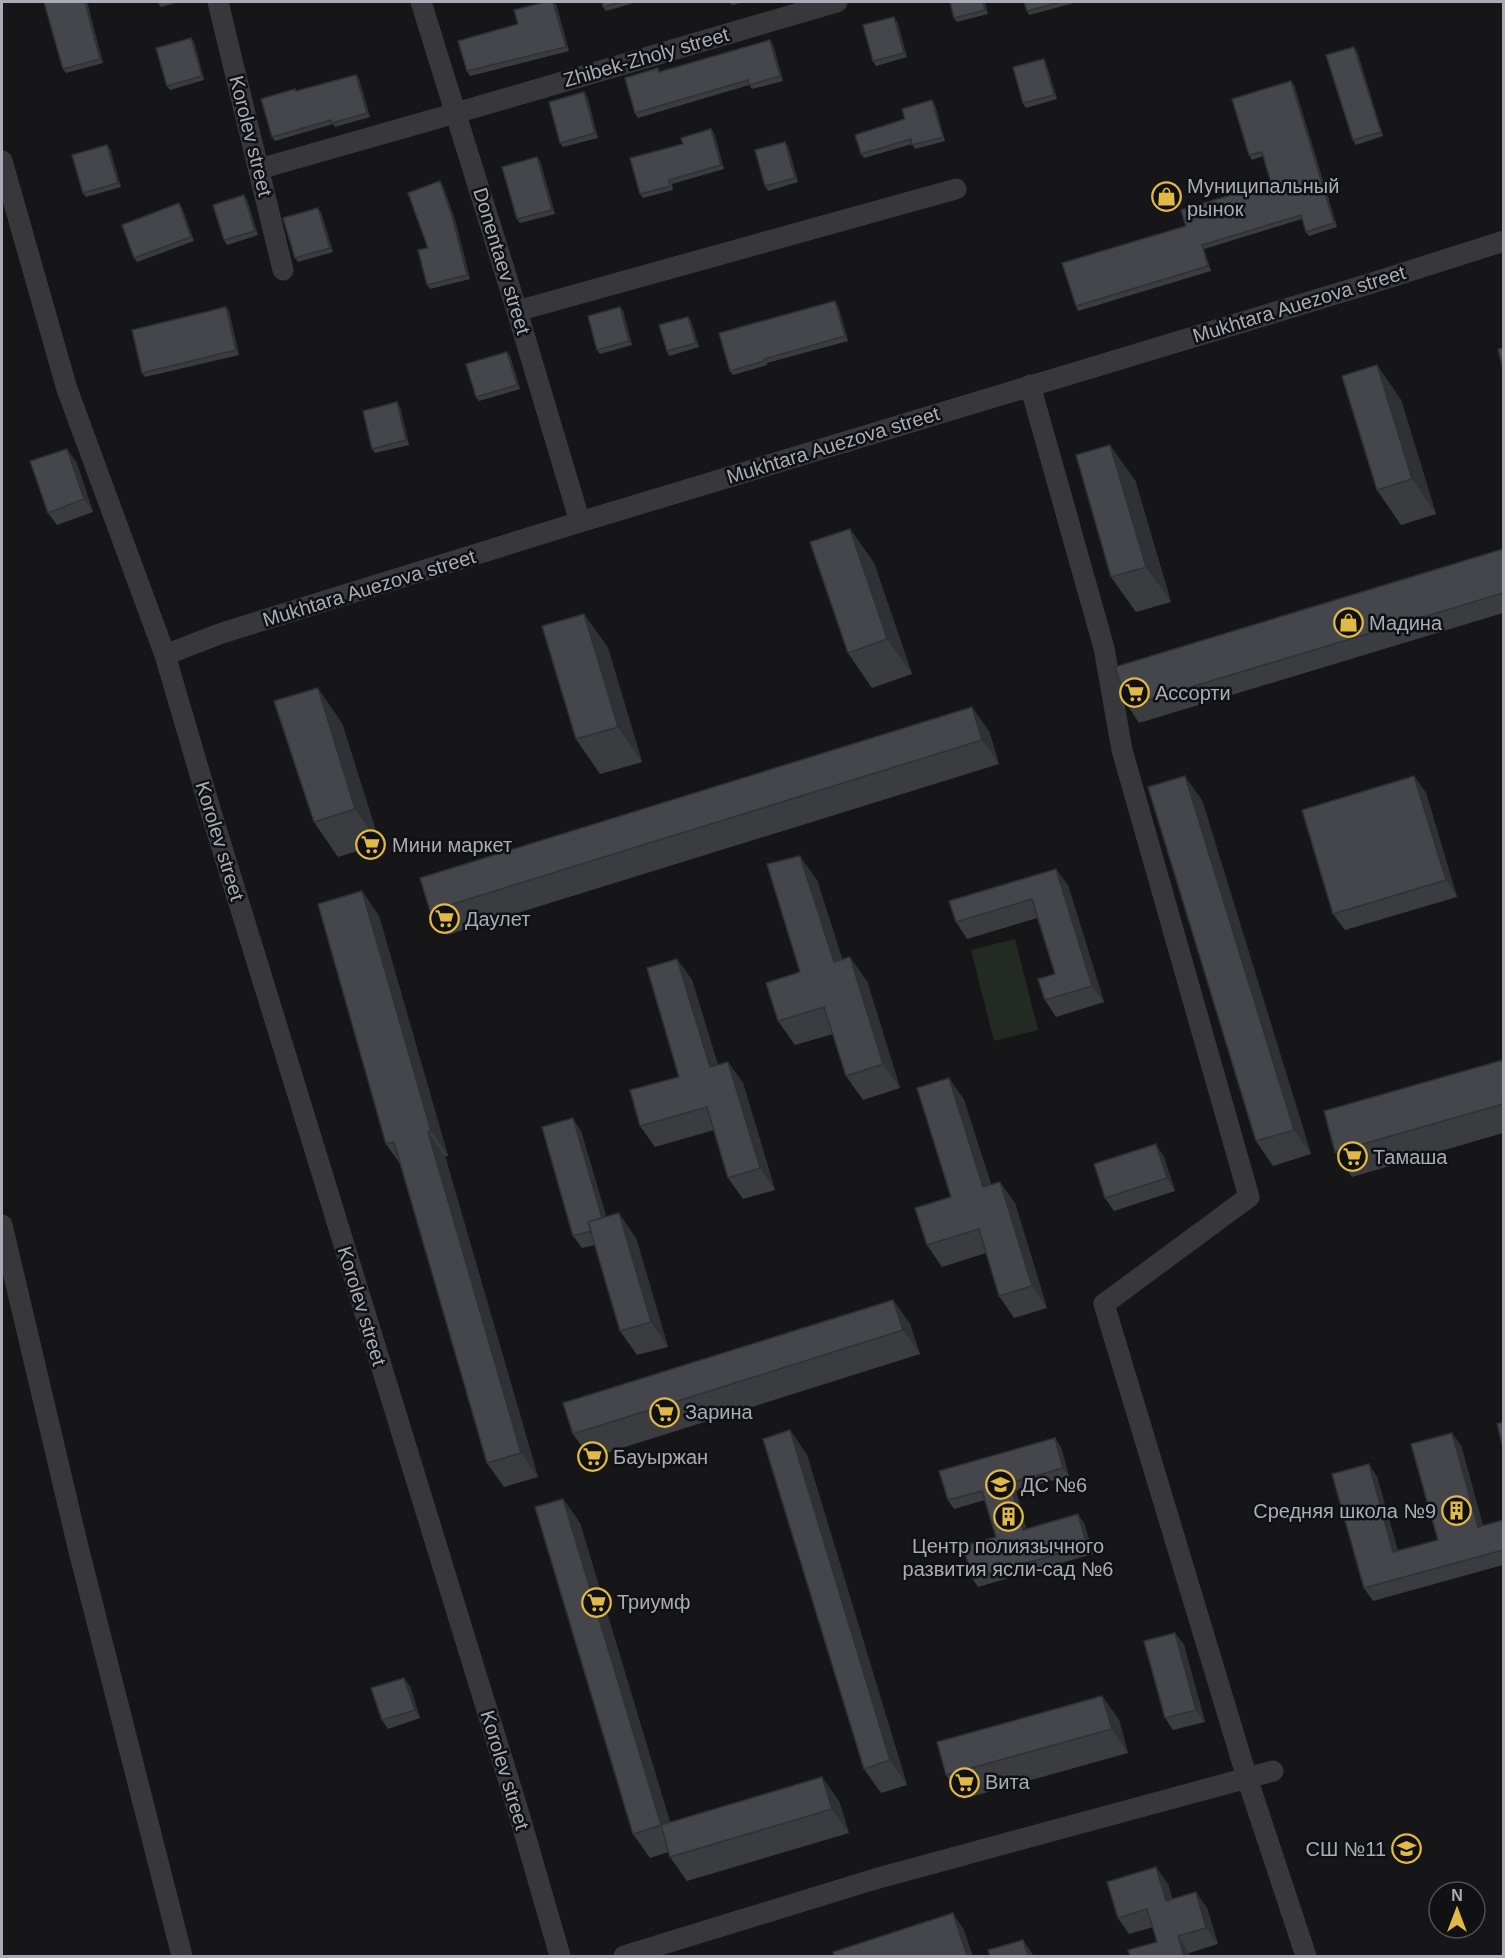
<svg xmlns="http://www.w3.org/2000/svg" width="1505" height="1958" font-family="Arial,sans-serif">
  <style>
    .green { fill: #232a24 }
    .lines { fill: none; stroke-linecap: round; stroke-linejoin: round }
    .minor { stroke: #38383c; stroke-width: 21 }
    .wall { fill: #3b3c40 }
    .shaded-wall { fill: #303134 }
    .building { fill: #45464b; stroke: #303134; stroke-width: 1.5 }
    .labels { text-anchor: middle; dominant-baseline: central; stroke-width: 5; stroke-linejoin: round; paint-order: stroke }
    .street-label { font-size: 20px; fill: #a9acb7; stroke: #111113 }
    .poi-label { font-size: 20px; fill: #a9acb7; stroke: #111113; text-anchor: start }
  </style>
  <rect width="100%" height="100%" fill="#161618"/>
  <path class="green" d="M1015 939 1038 1030 994 1041 971 950Z"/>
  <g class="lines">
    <path class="minor" d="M218 2 283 270
      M421 2 517 311 580 522
      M2 161 67 389 165 655 211 812 519 1814 560 1956
      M259 169 456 113 837 2
      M517 311 956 189
      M1030 385 1104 648 1122 750 1249 1197 1104 1304 1247 1778 1306 1956
      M165 655 222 633 580 522 1372 283 1504 241
      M2 1225 78 1547 182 1956
      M624 1956 875 1879 1273 1771"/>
  </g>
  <path class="wall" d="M44 2H87L103 63 66 73 63 69Z
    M157 2H179L161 7Z
    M602 2H637L606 11 603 7Z
    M729 2H745L732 5Z
    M950 2H985L988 14 957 22 954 18Z
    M1024 2H1078L1029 15 1027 11Z
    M556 4 569 51 470 76 467 71 518 24Z
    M897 21 907 57 876 66 873 61Z
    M191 38 194 42 204 80 170 90 167 86Z
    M773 45 783 81 752 89 749 85 638 118 635 113 658 68 660 72Z
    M1357 51 1383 136 1356 145 1353 140Z
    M1044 59 1046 63 1057 99 1026 108 1023 103Z
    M356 75 359 79 370 117 335 127 333 124 275 141 272 137 295 89 297 91Z
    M1294 85 1337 227 1309 236 1306 232 1302 219 1204 249 1211 271 1078 311 1076 306 1186 226 1271 183 1263 156 1252 160 1249 155Z
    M587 96 598 138 563 147 560 143Z
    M935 105 945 141 915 149 912 144 864 158 861 154 905 119Z
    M711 129 714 133 724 169 672 184 673 190 643 198 640 194 683 144Z
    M788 146 798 182 768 191 765 186Z
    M110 149 121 187 86 197 83 193Z
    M537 157 540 161 555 214 520 223 517 219Z
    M440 181 443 186 455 220 470 279 430 289 427 285 428 248Z
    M247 200 258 235 227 245 224 240Z
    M182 208 194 241 137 262 134 258Z
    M321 212 333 252 298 262 295 258Z
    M838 306 848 341 767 363V365L733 375 730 371Z
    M226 307 229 311 239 355 145 377 142 373Z
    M620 307 623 311 632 345 600 354 597 350Z
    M688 317 691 321 699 347 669 356 667 351Z
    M507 352 510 356 520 389 479 401 476 397Z
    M1377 365 1401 400 1436 514 1401 525 1377 490Z
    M400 407 409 445 375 453 372 449Z
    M76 461 93 512 57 525 48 513Z
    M1135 480 1171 602 1136 612 1111 577Z
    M850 529 874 563 912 674 872 688 848 653Z
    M1503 549V613L1139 723 1128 706Z
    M584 614 608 648 642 762 600 774 576 739Z
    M342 723 380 844 338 857 314 822Z
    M989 731 999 764 447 935 430 911Z
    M1414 776 1426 793 1457 897 1345 930 1333 914Z
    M1202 800 1311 1154 1273 1166 1256 1141Z
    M817 880 842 959 867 981 900 1088 863 1100 846 1076 833 1034 795 1045 778 1021 800 972Z
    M1068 885 1104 1002 1056 1017 1045 1000 1055 974 1037 918 967 939 956 922Z
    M362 891 379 916 448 1156H445L538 1477 504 1487 487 1463 401 1165 386 1144Z
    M677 959 692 980 718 1065 728 1062 743 1083 775 1190 743 1199 728 1178 714 1130 655 1147 640 1126 679 1077Z
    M1503 1060V1133L1352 1177 1335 1152Z
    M949 1078 964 1100 991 1184 1015 1203 1047 1308 1014 1318 999 1296 986 1253 942 1267 927 1245 951 1197Z
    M581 1131 606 1217 636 1238 668 1347 637 1355 620 1331 595 1245 582 1248 573 1236Z
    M1164 1157 1175 1191 1114 1211 1105 1198Z
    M893 1300 910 1324 920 1354 590 1458 573 1434Z
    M790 1430 807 1455 907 1785 881 1793 864 1769Z
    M1461 1445 1483 1526 1503 1520V1565L1373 1601 1364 1588 1369 1464 1377 1477 1398 1551 1438 1540Z
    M1061 1447 1069 1476 1016 1491 1026 1529 1084 1523 1093 1554 978 1587 972 1578 996 1537 985 1500 954 1509 948 1500Z
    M563 1499 580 1523 670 1822 839 1801 849 1833 687 1881 670 1857 669 1852 650 1858 633 1834Z
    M1175 1633 1184 1645 1205 1722 1173 1730 1165 1718Z
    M410 1686 420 1718 388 1729 382 1720Z
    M1102 1696 1119 1720 1128 1753 963 1799 946 1775Z
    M1168 1884 1172 1899 1207 1908 1218 1944 1189 1953 1157 1942 1153 1927 1129 1934 1118 1918Z"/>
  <path class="shaded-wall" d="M85 2H87L103 63 100 59Z
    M553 2 556 4 569 51 566 47Z
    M983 2H985L988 14 985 10Z
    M894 17 897 21 907 57 904 53Z
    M191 38 194 42 204 80 202 76Z
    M770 40 773 45 783 81 780 76Z
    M1354 47 1357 51 1383 136 1381 132Z
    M1044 59 1046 63 1057 99 1054 95Z
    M356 75 359 79 370 117 367 113Z
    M1291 81 1294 85 1337 227 1334 223Z
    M584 92 587 96 598 138 595 133Z
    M932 100 935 105 945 141 943 137Z
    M711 129 714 133 724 169 721 165Z
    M785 142 788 146 798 182 795 178Z
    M107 145 110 149 121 187 118 183Z
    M537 157 540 161 555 214 552 210Z
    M440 181 443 186 455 220 470 279 467 275Z
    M244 195 247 200 258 235 255 231Z
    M179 203 182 208 194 241 191 237Z
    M318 208 321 212 333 252 330 248Z
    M1202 245 1204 249 1211 271 1208 266Z
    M835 301 838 306 848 341 845 336Z
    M226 307 229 311 239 355 236 350Z
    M620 307 623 311 632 345 629 341Z
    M688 317 691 321 699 347 696 343Z
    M507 352 510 356 520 389 517 385Z
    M1377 365 1401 400 1436 514 1412 479Z
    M397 402 400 407 409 445 406 440Z
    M1110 445 1135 480 1171 602 1146 567Z
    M67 449 76 461 93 512 84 499Z
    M850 529 874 563 912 674 887 639Z
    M584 614 608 648 642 762 618 727Z
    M318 688 342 723 380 844 355 809Z
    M972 707 989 731 999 764 982 740Z
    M1185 776 1202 800 1311 1154 1294 1130Z
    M1414 776 1426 793 1457 897 1446 880Z
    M800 856 817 880 851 986 834 962Z
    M1056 869 1068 885 1104 1002 1092 986Z
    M362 891 379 916 448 1156 431 1131Z
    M850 957 867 981 900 1088 883 1064Z
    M677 959 692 980 725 1089 710 1067Z
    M728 1062 743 1083 775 1190 760 1168Z
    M949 1078 964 1100 998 1209 983 1187Z
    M573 1118 581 1131 613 1239 604 1227Z
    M428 1132 445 1156 538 1477 521 1453Z
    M1156 1144 1164 1157 1175 1191 1167 1178Z
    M1000 1182 1015 1203 1047 1308 1032 1286Z
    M619 1213 636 1238 668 1347 651 1322Z
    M893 1300 910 1324 920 1354 903 1330Z
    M790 1430 807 1455 907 1785 890 1760Z
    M1452 1433 1461 1445 1487 1540 1478 1527Z
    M1055 1438 1061 1447 1069 1476 1063 1468Z
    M1369 1464 1377 1477 1402 1565 1393 1552Z
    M1010 1483 1016 1491 1029 1538 1023 1530Z
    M563 1499 580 1523 678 1849 661 1825Z
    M1078 1514 1084 1523 1093 1554 1087 1546Z
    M1175 1633 1184 1645 1205 1722 1196 1710Z
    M404 1678 410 1686 420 1718 415 1710Z
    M1102 1696 1119 1720 1128 1753 1112 1729Z
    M822 1777 839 1801 849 1833 832 1809Z
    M1156 1867 1168 1884 1178 1917 1166 1901Z
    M1196 1892 1207 1908 1218 1944 1206 1928Z
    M953 1913 964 1930 973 1956H967Z
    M1178 1936 1189 1953 1190 1956H1184Z
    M1023 1940 1034 1956H1028Z"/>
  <path class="building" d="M44 2H85L100 59 63 69Z
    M545 2H553L566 47 467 71 458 41 518 24 514 10Z
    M602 2H622L603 7Z
    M950 2H983L985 10 954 18Z
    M1024 2H1060L1027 11Z
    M894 17 904 53 873 61 863 25Z
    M191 38 202 76 167 86 156 48Z
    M770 40 780 76 749 85 748 80 635 113 625 78 658 68 659 72Z
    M1354 47 1381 132 1353 140 1326 55Z
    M1044 59 1054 95 1023 103 1013 67Z
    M356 75 367 113 332 123 331 120 272 137 261 99 295 89 296 91Z
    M1291 81 1334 223 1306 232 1301 215 1202 245 1208 266 1076 306 1062 263 1186 226 1181 210 1271 183 1262 152 1249 155 1232 99Z
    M584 92 595 133 560 143 549 102Z
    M932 100 943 137 912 145 911 139 861 154 855 135 905 119 902 109Z
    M711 129 721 165 669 180 670 186 640 194 630 158 683 144 681 138Z
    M785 142 795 178 765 186 755 150Z
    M107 145 118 183 83 193 72 155Z
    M537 157 552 210 517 219 502 167Z
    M440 181 452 216 467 275 427 285 418 250 428 248 408 193Z
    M244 195 255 231 224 240 213 205Z
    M179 203 191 237 134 258 122 225Z
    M318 208 330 248 295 258 283 218Z
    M835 301 845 336 764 359V361L730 371 719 333Z
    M226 307 236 350 142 373 132 330Z
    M620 307 629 341 597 350 588 316Z
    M688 317 696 343 667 351 659 325Z
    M1503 348V368L1498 349Z
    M507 352 517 385 476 397 466 364Z
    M1377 365 1412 479 1377 490 1342 376Z
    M397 402 406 440 372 449 363 411Z
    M1110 445 1146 567 1111 577 1076 455Z
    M67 449 84 499 48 513 30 461Z
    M850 529 887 639 848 653 810 542Z
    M1503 549V593L1128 706 1115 667Z
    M584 614 618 727 576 739 542 626Z
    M318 688 355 809 314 822 274 701Z
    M972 707 982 740 430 911 420 878Z
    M1185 776 1294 1130 1256 1141 1148 787Z
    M1414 776 1446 880 1333 914 1302 810Z
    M800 856 834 962 850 957 883 1064 846 1076 824 1007 778 1021 766 983 800 972 767 864Z
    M1056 869 1092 986 1045 1000 1038 979 1055 974 1032 899 956 922 949 901Z
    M362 891 431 1131 428 1132 521 1453 487 1463 394 1142 386 1144 318 904Z
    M677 959 710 1067 728 1062 760 1168 728 1178 707 1107 640 1126 630 1090 679 1077 647 968Z
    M1503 1060V1104L1335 1152 1324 1111Z
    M949 1078 983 1187 1000 1182 1032 1286 999 1296 979 1229 927 1245 915 1208 951 1197 917 1088Z
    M573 1118 602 1218 588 1222 591 1231 573 1236 542 1127Z
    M1156 1144 1167 1178 1105 1198 1094 1164Z
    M619 1213 651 1322 620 1331 588 1222Z
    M893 1300 903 1330 573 1434 563 1403Z
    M1503 1422V1447L1497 1424Z
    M790 1430 890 1760 864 1769 763 1439Z
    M1452 1433 1478 1527 1503 1520V1550L1364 1588 1332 1474 1369 1464 1393 1552 1438 1540 1411 1444Z
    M1055 1438 1063 1468 1010 1483 1023 1530 1078 1514 1087 1546 972 1578 963 1546 996 1537 982 1491 948 1500 939 1471Z
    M563 1499 661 1825 633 1834 535 1507Z
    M1175 1633 1196 1710 1165 1718 1144 1641Z
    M404 1678 415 1710 382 1720 371 1688Z
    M1102 1696 1112 1729 946 1775 937 1742Z
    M822 1777 832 1809 670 1857 661 1825Z
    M1156 1867 1166 1901 1196 1892 1206 1928 1178 1936 1184 1956H1130L1128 1950 1157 1942 1147 1909 1118 1918 1107 1882Z
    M953 1913 967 1956H834L833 1952Z
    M1023 1940 1028 1956H990L988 1950Z"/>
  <defs>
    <symbol id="shop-ring" viewBox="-11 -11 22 22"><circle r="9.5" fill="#111113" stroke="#e1b945" stroke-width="1.5"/><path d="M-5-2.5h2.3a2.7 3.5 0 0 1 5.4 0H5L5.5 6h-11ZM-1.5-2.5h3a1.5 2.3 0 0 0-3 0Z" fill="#e1b945"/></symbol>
    <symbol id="supermarket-ring" viewBox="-11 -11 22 22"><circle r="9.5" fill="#111113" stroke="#e1b945" stroke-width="1.5"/><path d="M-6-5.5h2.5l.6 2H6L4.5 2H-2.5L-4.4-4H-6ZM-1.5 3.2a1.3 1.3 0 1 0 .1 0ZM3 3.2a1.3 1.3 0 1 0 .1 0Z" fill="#e1b945"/></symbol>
    <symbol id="school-ring" viewBox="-11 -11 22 22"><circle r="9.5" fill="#111113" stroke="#e1b945" stroke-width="1.5"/><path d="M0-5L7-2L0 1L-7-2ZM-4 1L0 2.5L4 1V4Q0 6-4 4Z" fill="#e1b945"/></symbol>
    <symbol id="building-ring" viewBox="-11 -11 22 22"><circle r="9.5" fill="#111113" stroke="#e1b945" stroke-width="1.5"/><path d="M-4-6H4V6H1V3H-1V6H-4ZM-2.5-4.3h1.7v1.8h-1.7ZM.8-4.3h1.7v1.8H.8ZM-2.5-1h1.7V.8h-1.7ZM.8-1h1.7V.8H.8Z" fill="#e1b945"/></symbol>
  </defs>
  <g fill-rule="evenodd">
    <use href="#shop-ring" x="1150" y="180" width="33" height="33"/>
    <use href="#shop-ring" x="1332" y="606" width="33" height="33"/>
    <use href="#supermarket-ring" x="1118" y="676" width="33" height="33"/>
    <use href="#supermarket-ring" x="354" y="828" width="33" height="33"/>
    <use href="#supermarket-ring" x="428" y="902" width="33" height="33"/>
    <use href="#supermarket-ring" x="1336" y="1140" width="33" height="33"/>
    <use href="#supermarket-ring" x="648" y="1396" width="33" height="33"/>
    <use href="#supermarket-ring" x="576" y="1440" width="33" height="33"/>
    <use href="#school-ring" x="984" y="1468" width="33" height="33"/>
    <use href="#building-ring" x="1440" y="1494" width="33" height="33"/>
    <use href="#building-ring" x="992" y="1500" width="33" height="33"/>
    <use href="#supermarket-ring" x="580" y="1586" width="33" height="33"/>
    <use href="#supermarket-ring" x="948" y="1766" width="33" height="33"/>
    <use href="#school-ring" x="1390" y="1832" width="33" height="33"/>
  </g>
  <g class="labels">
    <g class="street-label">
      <text transform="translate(646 57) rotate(-16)">Zhibek-Zholy street</text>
      <text transform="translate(251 136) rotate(76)">Korolev street</text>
      <text transform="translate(502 261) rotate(73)">Donentaev street</text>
      <text transform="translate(1299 304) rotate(-17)">Mukhtara Auezova street</text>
      <text transform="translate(833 445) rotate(-17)">Mukhtara Auezova street</text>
      <text transform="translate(369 588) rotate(-17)">Mukhtara Auezova street</text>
      <text transform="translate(220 841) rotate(73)">Korolev street</text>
      <text transform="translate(362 1306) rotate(73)">Korolev street</text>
      <text transform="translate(505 1770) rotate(73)">Korolev street</text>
    </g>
    <g class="poi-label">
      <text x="1187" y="186">Муниципальный<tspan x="1187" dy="23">рынок</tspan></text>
      <text x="1369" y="623">Мадина</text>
      <text x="1155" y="693">Ассорти</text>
      <text x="392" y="845">Мини маркет</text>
      <text x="465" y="919">Даулет</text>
      <text x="1373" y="1157">Тамаша</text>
      <text x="685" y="1412">Зарина</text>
      <text x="613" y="1457">Бауыржан</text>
      <text x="1021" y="1485">ДС №6</text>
      <text x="1436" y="1511" text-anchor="end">Средняя школа №9</text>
      <text x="1008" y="1546" text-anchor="middle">Центр полиязычного<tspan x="1008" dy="23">развития ясли-сад №6</tspan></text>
      <text x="617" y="1602">Триумф</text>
      <text x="985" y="1782">Вита</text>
      <text x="1386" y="1849" text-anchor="end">СШ №11</text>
    </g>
  </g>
  <rect width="1505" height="1958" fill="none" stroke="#a9acb7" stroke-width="6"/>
  <g transform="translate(1457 1910)"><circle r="28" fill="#111113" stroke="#4e4f55" stroke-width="1.5"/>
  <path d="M0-4.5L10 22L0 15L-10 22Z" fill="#e1b945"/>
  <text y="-9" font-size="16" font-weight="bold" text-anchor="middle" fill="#a9acb7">N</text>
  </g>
</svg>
